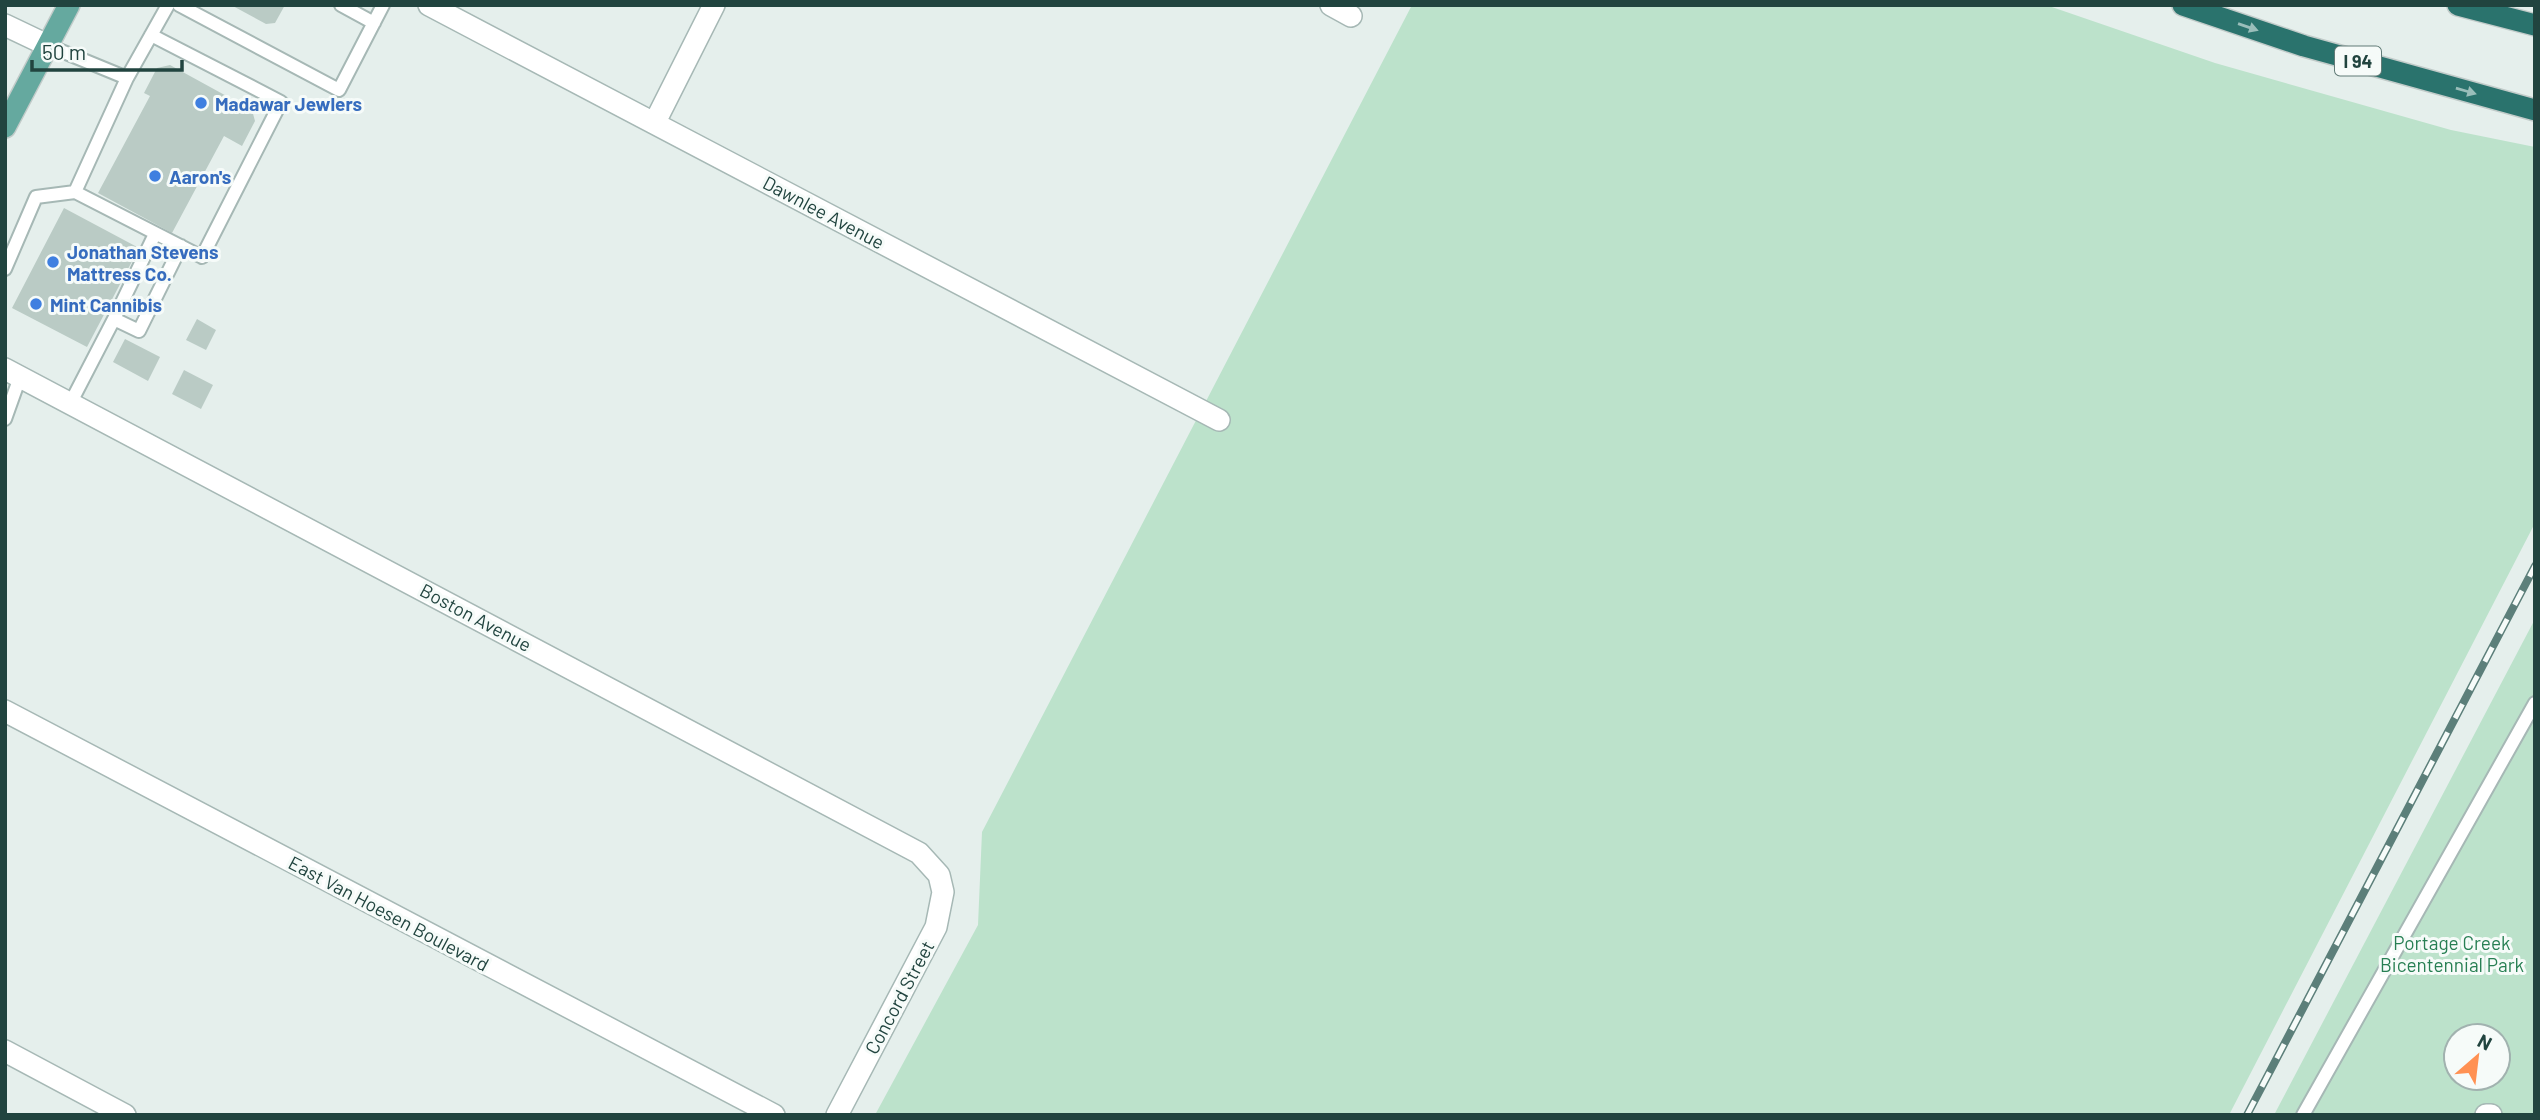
<svg xmlns="http://www.w3.org/2000/svg" width="2540" height="1120" font-family="Barlow,sans-serif">
  <style>
    .green { fill: #bce2cb; fill-rule: evenodd }
    .building { fill: #bacbc5 }
    .lines { fill: none; stroke-linecap: round; stroke-linejoin: round }
    .service-casing { stroke: #a6b8b5; stroke-width: 16 }
    .minor-casing { stroke: #a6b8b5; stroke-width: 24 }
    .primary-casing { stroke: #c1cbc9; stroke-width: 24 }
    .motorway-casing { stroke: #c1cbc9; stroke-width: 24 }
    .service { stroke: #fff; stroke-width: 12 }
    .minor { stroke: #fff; stroke-width: 21 }
    .primary { stroke: #65a99f; stroke-width: 21 }
    .motorway { stroke: #2a736d; stroke-width: 21 }
    .rail-casing { stroke: #5c7f7a; stroke-width: 8 }
    .rail { stroke: #f6fbf9; stroke-width: 5; stroke-dasharray: 16; stroke-linecap: butt }
    .oneway { fill: #9abeba }
    .shop-dot { fill: #3f7fe0; stroke: #f6fbf9; stroke-width: 2.5 }
    .labels { text-anchor: middle; dominant-baseline: central; stroke-width: 6; stroke-linejoin: round; paint-order: stroke }
    .shield { fill: #f6fbf9; stroke: #617b77; stroke-width: 2 }
    .shield-label { font-size: 18px; font-weight: bold; fill: #21443f }
    .shop-label { font-size: 19px; font-weight: bold; fill: #366cbe; stroke: #f6fbf9; text-anchor: start }
    .street-label { font-size: 19px; fill: #21443f; stroke: #f6fbf9 }
    .park-label { font-size: 19px; fill: #277f53; stroke: #f6fbf9 }
  </style>
  <rect width="100%" height="100%" fill="#e5efec"/>
  <path class="green" d="M1412 5H2046L2215 63 2451 130 2535 147V523L2229 1115H875L978 925 982 832Z
    M2535 619V1115H2274ZM2456 1036H2498V1078H2456Z"/>
  <path class="building" d="M231 5H285L275 23 266 24Z
    M170 65 252 110 255 121 242 146 224 136 172 233 98 193 150 96 144 93 157 68Z
    M64 208 139 248 87 347 12 308Z
    M197 319 216 330 206 350 186 340Z
    M125 339 160 357 148 381 113 362Z
    M184 370 213 385 201 409 172 394Z"/>
  <g class="lines">
    <defs>
      <path id="service" d="M179 5 339 90 383 5
        M341 5 374 23
        M151 35 281 102 202 257 75 192 127 78 168 5
        M49 46 127 78
        M5 269 36 197 75 192
        M114 319 155 234
        M70 404 114 319 139 331 181 246
        M5 419 20 377
        M2303 1115 2535 703"/>
      <path id="minor" d="M429 5 1219 420
        M1331 5 1351 16
        M5 25 49 46
        M655 122 714 5
        M5 369 919 853 939 875 943 892 936 927 837 1115
        M5 711 774 1115
        M5 1051 125 1115
        M2486 1115H2491"/>
      <path id="primary" d="M5 127 69 5"/>
      <path id="motorway" d="M2183 5 2304 46 2535 110
        M2458 5 2535 25"/>
    </defs>
    <use href="#service" class="service-casing"/>
    <use href="#minor" class="minor-casing"/>
    <use href="#primary" class="primary-casing"/>
    <use href="#motorway" class="motorway-casing"/>
    <use href="#service" class="service"/>
    <use href="#minor" class="minor"/>
    <use href="#primary" class="primary"/>
    <use href="#motorway" class="motorway"/>
    <defs>
      <path id="rail" d="M2247 1115 2535 566"/>
    </defs>
    <use href="#rail" class="rail-casing"/>
    <use href="#rail" class="rail"/>
  </g>
  <defs><path id="oneway-solid" d="M-6-.8H1V-3.2L6.5 0L1 3.2V.8H-6Z" transform="scale(1.75)"/></defs>
  <g class="oneway">
    <use href="#oneway-solid" transform="translate(2248 27) rotate(19)"/>
    <use href="#oneway-solid" transform="translate(2466 91) rotate(16)"/>
  </g>
  <g class="shop-dot">
    <circle cx="201" cy="103" r="7"/>
    <circle cx="155" cy="176" r="7"/>
    <circle cx="53" cy="262" r="7"/>
    <circle cx="36" cy="304" r="7"/>
  </g>
  <g class="labels">
    <rect class="shield" x="2335" y="46.5" width="46" height="29" rx="5"/>
    <g class="shield-label">
      <text x="2358" y="61">I 94</text>
    </g>
    <g class="shop-label">
      <text x="215" y="103">Madawar Jewlers</text>
      <text x="169" y="176">Aaron's</text>
      <text x="67" y="251">Jonathan Stevens<tspan x="67" dy="22">Mattress Co.</tspan></text>
      <text x="50" y="304">Mint Cannibis</text>
    </g>
    <g class="street-label">
      <text transform="translate(824 212) rotate(28)">Dawnlee Avenue</text>
      <text transform="translate(476 617) rotate(28)">Boston Avenue</text>
      <text transform="translate(389 913) rotate(28)">East Van Hoesen Boulevard</text>
      <text transform="translate(899 997) rotate(-62)">Concord Street</text>
    </g>
    <g class="park-label">
      <text x="2452" y="942">Portage Creek<tspan x="2452" dy="22">Bicentennial Park</tspan></text>
    </g>
  </g>
  <rect width="2540" height="1120" fill="none" stroke="#21443f" stroke-width="14"/>
  <g transform="translate(2477 1057) rotate(28)"><circle r="33" fill="#f6fbf9" stroke="#a1b2af" stroke-width="2"/>
  <path d="M0-5L12 26L0 18L-12 26Z" fill="#ff9153"/>
  <text y="-10" font-size="19" font-weight="bold" text-anchor="middle" fill="#21443f">N</text>
  </g>
  <path d="M32 60v10h150v-10" fill="none" stroke="#21443f" stroke-width="3.5"/>
  <text x="42" y="60" font-size="21" fill="#21443f" stroke="#f6fbf9" stroke-width="5" paint-order="stroke">50 m</text>
</svg>
